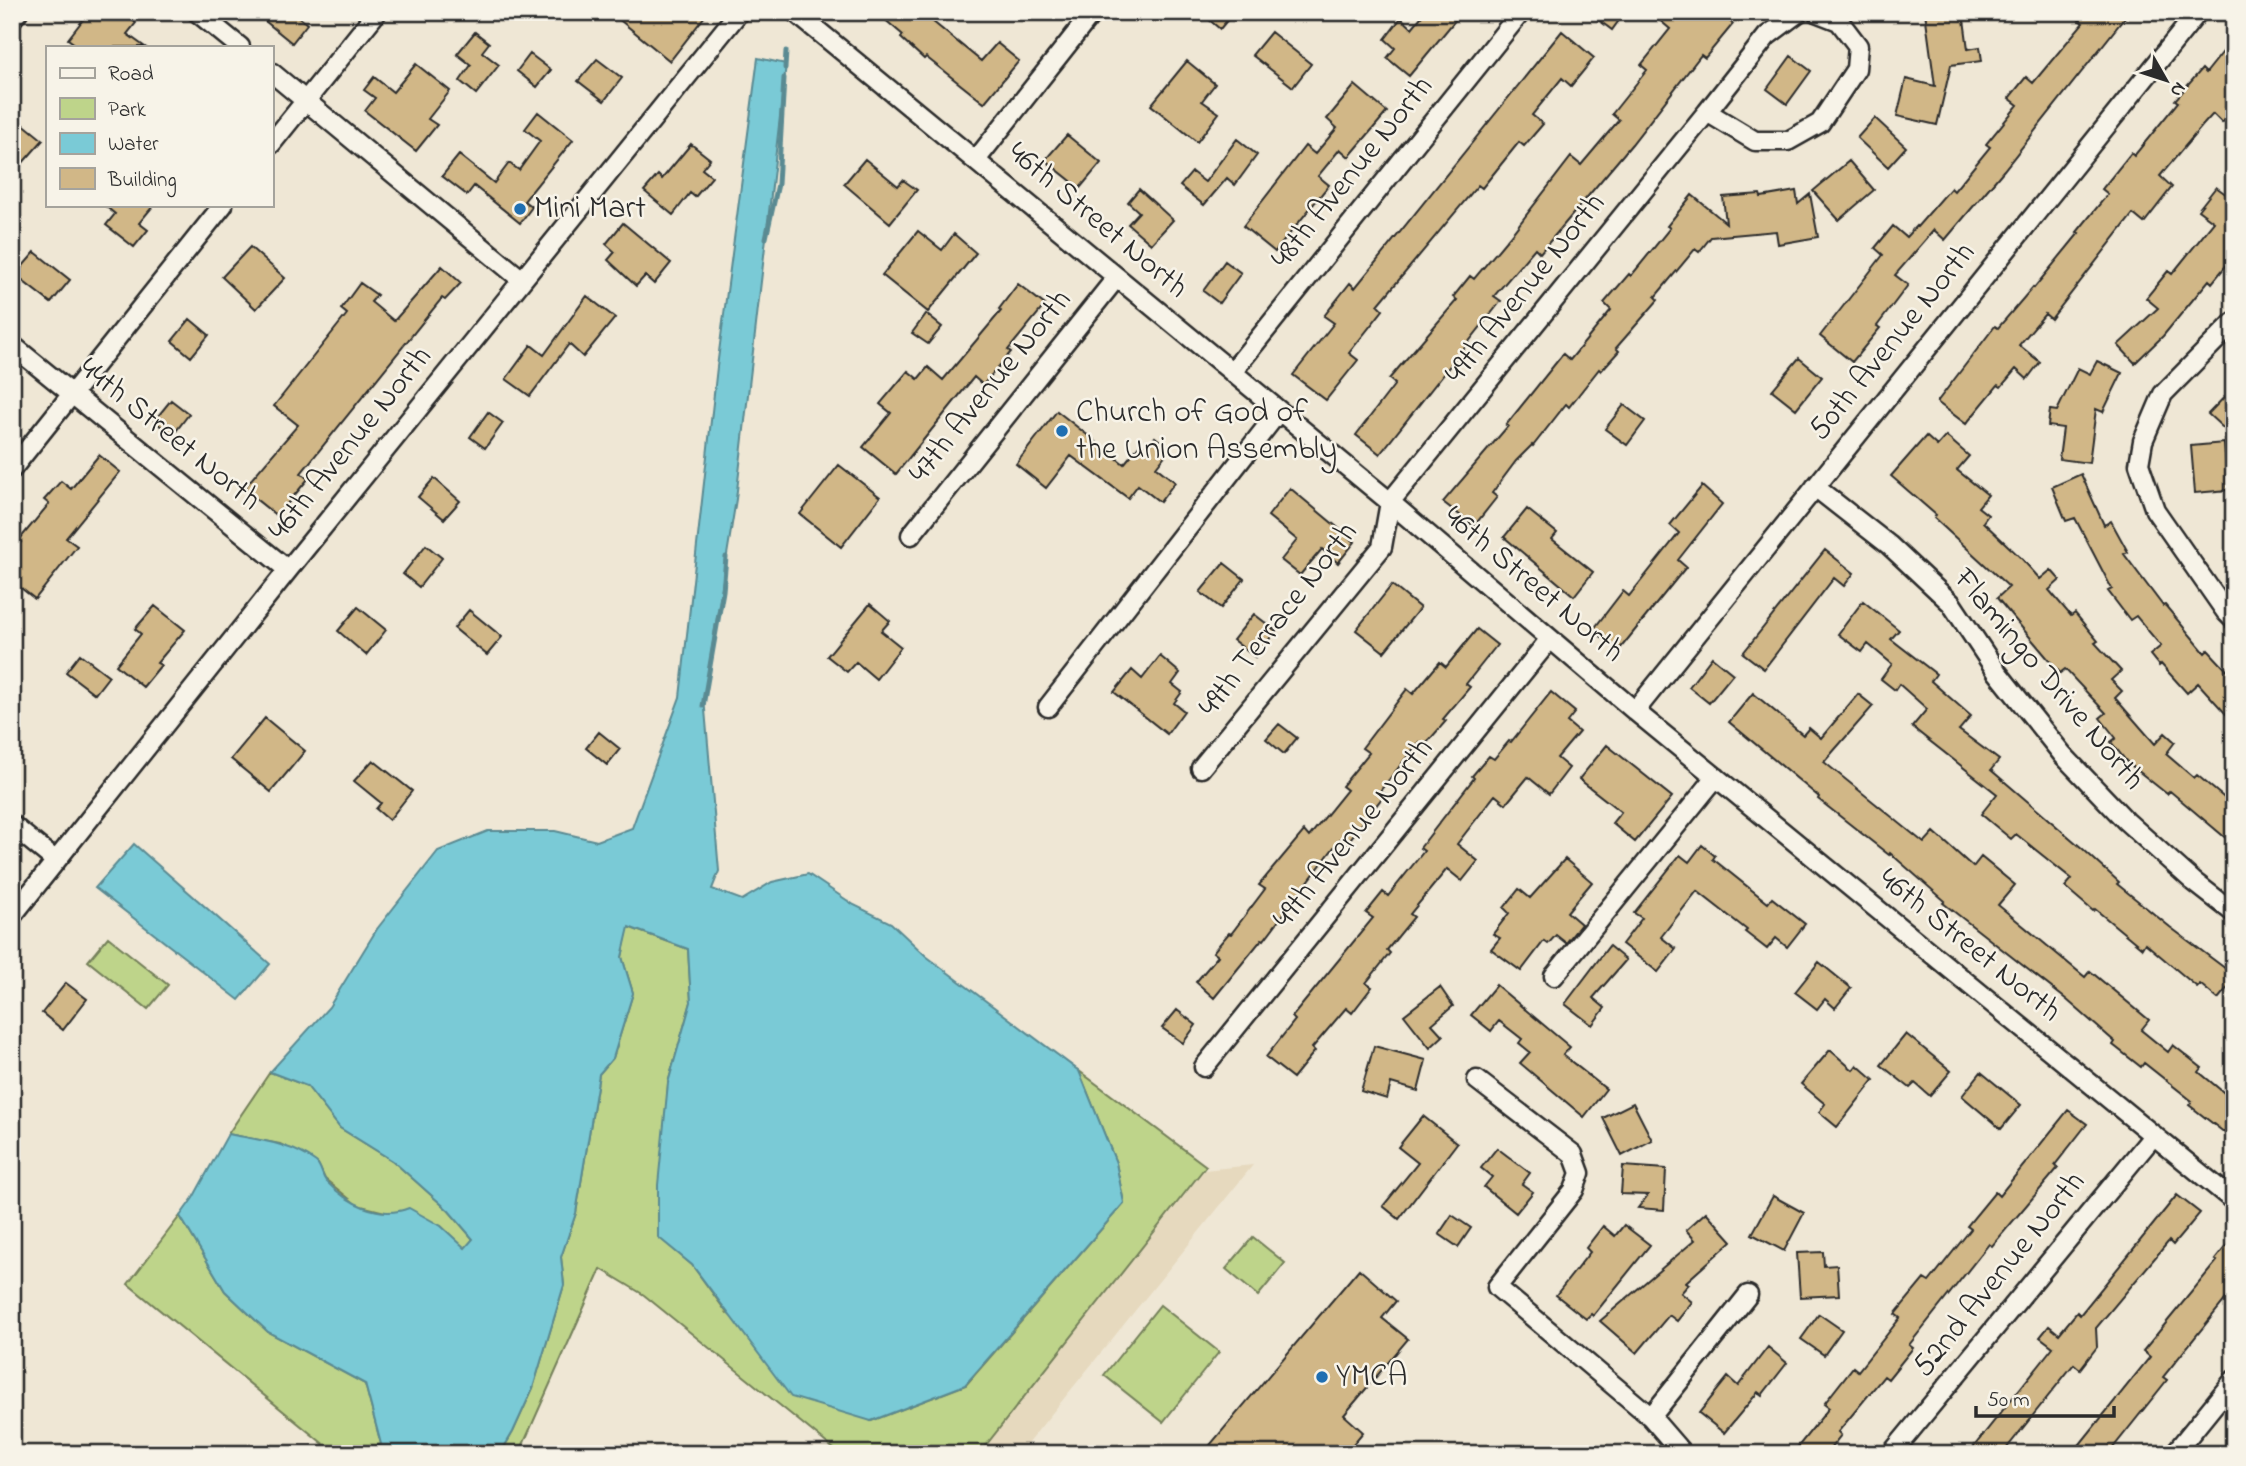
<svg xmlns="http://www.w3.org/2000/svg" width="2246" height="1466" font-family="'Indie Flower',sans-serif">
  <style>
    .built { fill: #e6d9be }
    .green { fill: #bed48a; stroke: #74805a; stroke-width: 2 }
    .water { fill: #7acad6; stroke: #5a8a92; stroke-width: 2 }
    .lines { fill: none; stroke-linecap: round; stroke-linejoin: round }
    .stream { stroke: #5a8a92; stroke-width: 5 }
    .building { fill: #d1b787; stroke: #2b2b2b; stroke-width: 2 }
    .minor-casing { stroke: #2b2b2b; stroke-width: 23 }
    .minor { stroke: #f7f3e8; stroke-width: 18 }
    .poi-dot { fill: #1f6fb2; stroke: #f7f3e8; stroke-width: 2.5 }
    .labels { text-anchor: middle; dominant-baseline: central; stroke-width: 5; stroke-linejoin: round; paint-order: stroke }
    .street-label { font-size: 32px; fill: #2b2b2b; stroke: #f7f3e8 }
    .poi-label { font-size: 32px; fill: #2b2b2b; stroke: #f7f3e8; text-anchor: start }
  </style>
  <rect width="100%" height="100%" fill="#efe7d5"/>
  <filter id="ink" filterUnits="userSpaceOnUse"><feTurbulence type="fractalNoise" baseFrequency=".0143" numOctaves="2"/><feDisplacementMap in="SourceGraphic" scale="14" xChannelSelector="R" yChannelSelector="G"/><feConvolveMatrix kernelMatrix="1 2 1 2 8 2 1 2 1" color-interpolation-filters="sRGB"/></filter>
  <g filter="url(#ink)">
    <path class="built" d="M1253 1165 1019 1454H979L1204 1170Z"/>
    <path class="green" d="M628 927 688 949 691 1002 668 1083 658 1236 692 1265 727 1313 871 1421 966 1385 1124 1203 1116 1163 1079 1071 1206 1166 979 1454H840L644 1295 601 1269 519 1454H500L513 1432 533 1388 564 1285 561 1257 576 1213 599 1074 613 1058 633 993 622 957Z
      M108 937 168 985 148 1009 88 961Z
      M270 1072 307 1086 340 1128 393 1161 449 1211 473 1239 465 1249 441 1226 357 1205 325 1179 318 1164 303 1156 280 1144 228 1134Z
      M180 1216 225 1291 268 1332 365 1384 381 1444 364 1454 332 1451 128 1284Z
      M1253 1237 1285 1263 1258 1296 1226 1269Z
      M1160 1305 1219 1352 1163 1422 1104 1375Z"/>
    <path class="water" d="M758 58 786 64 736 499 704 698 719 871 712 889 742 900 772 882 808 874 854 905 891 923 926 956 1079 1071 1116 1163 1124 1203 965 1385 871 1421 791 1397 692 1265 658 1237V1185L668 1083 691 1002 688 949 629 927 622 957 633 993 613 1058 599 1074 576 1213 561 1257 564 1285 533 1388 513 1432 500 1454H364L381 1444 365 1384 268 1332 225 1291 180 1216 193 1198 228 1134C258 1140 291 1143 316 1162 322 1167 321 1175 326 1181 347 1203 379 1220 409 1208L441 1226 465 1248 473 1239 449 1211 393 1161 340 1128 307 1086 270 1072 329 1007 377 929 438 851 488 831H555L597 841 632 828 680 697 717 367Z
      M134 844 270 964 239 1000 95 888Z"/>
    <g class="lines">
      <path class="stream" d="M785 68 786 51
        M766 238 778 184 784 78
        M703 706 723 591 726 557"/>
    </g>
    <path class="building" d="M89 12H122L136 23 127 34 145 47H79L68 39Z
      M254 12H293L307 24 292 43Z
      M610 12H708L670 61Z
      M876 12H921L981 61 997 43 1019 61 984 103 926 57 924 59 901 38 903 35Z
      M1200 12H1234L1220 29Z
      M1425 12H1462L1409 76 1387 58 1395 48 1385 39 1401 18 1412 28Z
      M1588 12H1625L1612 30Z
      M1650 12H1719L1733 24 1705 58 1701 55 1632 144 1540 253 1535 248 1494 296 1501 301 1380 454 1356 435 1395 384 1389 379 1457 300 1453 297 1470 276 1474 279 1514 231 1571 157 1581 165 1619 120 1612 114 1647 70 1641 65 1670 29Z
      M1925 12H1963L1968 49 1980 47 1982 61 1951 65 1937 125 1897 116 1906 79 1935 86Z
      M2086 12H2129L2004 170 1945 240 1934 230 1895 275 1908 285 1877 326 1880 328 1852 362 1820 336 1883 255 1875 248 1893 226 1906 237 1916 226 1917 227 1951 188 1954 191 1990 147 1986 144 2018 105 2009 98 2026 77 2033 83 2083 23 2079 20Z
      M1562 31 1594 58 1571 86 1562 78 1532 115 1543 124 1524 146 1519 142 1482 188 1478 185 1378 305 1383 310 1349 353 1358 360 1326 400 1293 375 1334 323 1324 316 1350 283 1355 288Z
      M475 32 489 43 482 52 499 65 476 94 460 81 471 65 457 54Z
      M1271 32 1311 64 1293 87 1252 55Z
      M2234 38V110L2222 123 2213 114 2203 125 2160 176 2172 187 2144 223 2133 214 2051 319 2045 314 2019 345 2040 362 2027 379 2016 369 2001 387 1998 385 1966 424 1937 402 1995 326 1998 328 2033 287 2034 288 2079 233 2077 232 2108 194 2102 189 2131 153 2134 156 2178 102 2175 100 2202 69 2206 73Z
      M530 54 551 70 537 87 517 71Z
      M1791 56 1811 71 1787 104 1767 89Z
      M597 59 622 78 604 101 578 81Z
      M1187 61 1215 84 1202 101 1219 113 1197 142 1151 105Z
      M416 64 450 91 428 119 437 125 416 151 365 111 375 98 364 90 374 77 393 92Z
      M1355 85 1387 112 1349 157 1340 149 1318 176 1329 185 1275 252 1243 226 1305 146 1315 154 1337 128 1327 119Z
      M538 112 573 140 524 201 532 207 520 223 474 186 467 195 442 176 459 155 494 183 509 163 519 170 540 141 525 129Z
      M12 115 43 140 12 175Z
      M1875 118 1906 147 1888 167 1857 138Z
      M1067 135 1101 163 1080 188 1045 160Z
      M1237 139 1257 155 1235 185 1227 178 1204 205 1180 186 1192 172 1205 182Z
      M691 144 710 159 702 169 712 177 695 197 690 193 673 215 644 191 658 175 662 179Z
      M865 159 898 186 903 180 917 190 890 223 844 184Z
      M1849 161 1874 190 1839 220 1813 191Z
      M2216 187 2234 200V256L2212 283 2209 280 2163 336 2135 363 2118 345 2158 308 2146 298 2168 271 2172 274 2214 222 2198 210Z
      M1139 189 1173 220 1151 244 1128 224 1139 212 1128 202Z
      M1796 191 1798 204 1810 194 1818 237 1778 244 1776 231 1711 237 1699 252 1695 249 1655 297 1658 300 1616 348 1619 351 1601 371 1599 369 1569 407 1566 404 1533 446 1532 445 1516 461 1492 493 1497 497 1474 526 1443 502 1508 426 1506 425 1563 354 1570 360 1611 310 1604 303 1629 274 1631 276 1670 228 1667 226 1692 195 1726 223 1723 197 1760 194 1761 197Z
      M104 205H154L139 223 148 230 134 247 106 225 115 214Z
      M623 223 671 263 654 284 645 276 636 286 608 260 615 252 606 244Z
      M918 231 942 250 954 234 976 253 928 312 882 275Z
      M250 247 285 278 256 309 222 277Z
      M35 252 70 280 51 303 15 275Z
      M1225 261 1241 273 1219 303 1203 291Z
      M442 266 461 283 445 300 442 298 301 473 308 479 277 516 243 489 298 425 274 406 347 314 341 309 360 283 377 295 371 302 394 321Z
      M1018 284 1045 305 1008 350 1011 352 983 385 974 377 896 474 863 447 891 413 880 404 908 371 918 379 928 367 943 380 1001 311 999 309Z
      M587 296 615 318 583 357 569 344 530 396 506 379 531 345 544 355Z
      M926 314 942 327 928 344 912 333Z
      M190 319 209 335 191 357 172 341Z
      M1799 358 1822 377 1796 409 1772 390Z
      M2097 361 2122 373 2103 412 2096 409 2089 463 2059 459 2063 428 2048 426 2050 410 2057 411 2078 368 2090 374Z
      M2234 387V438L2208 414Z
      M171 400 189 414 173 435 154 421Z
      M1624 405 1645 421 1627 445 1605 429Z
      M1057 411 1124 464 1141 443 1147 448 1155 437 1170 449 1156 467 1175 482 1160 502 1138 485 1128 498 1071 456 1046 488 1016 464Z
      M488 412 503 423 485 448 470 437Z
      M1926 436 1937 446 1946 436 1969 456 1957 470 1988 495 1978 507 1988 515 1983 522 2022 559 2040 579 2051 570 2060 580 2049 590 2071 616 2075 613 2098 641 2095 643 2121 671 2111 680 2122 691 2115 698 2155 744 2165 733 2175 742 2166 754 2194 778 2197 775 2234 806V845L2170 791 2167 794 2127 762 2111 742 2116 738 2100 718 2106 713 2065 669 2060 673 1997 598 2009 587 1934 518 1936 515 1891 476Z
      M2224 443 2228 490 2195 493 2191 446Z
      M99 455 120 472 66 538 77 546 35 599 12 581V553L21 542 19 540 49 504 44 500 61 481 71 489Z
      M839 465 880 497 841 547 800 514Z
      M2081 474 2104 525 2111 521 2128 552 2124 554 2163 606 2165 605 2205 653 2208 650 2234 678V723L2198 683 2187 693 2161 664 2159 666 2150 655 2161 646 2136 616 2130 620 2108 591 2112 589 2075 518 2066 521 2052 487Z
      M434 478 460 501 444 519 418 497Z
      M1702 486 1722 504 1678 560 1686 567 1619 650 1593 630 1623 591 1629 596 1679 533 1670 525Z
      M1290 488 1355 542 1338 563 1322 549 1300 575 1281 560 1297 540 1268 516Z
      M1527 509 1557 533 1552 539 1593 572 1574 596 1504 537Z
      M426 545 442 558 419 587 403 574Z
      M1825 550 1854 573 1844 586 1834 578 1764 669 1743 653Z
      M1224 563 1244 579 1221 608 1200 592Z
      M1392 585 1420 608 1384 652 1356 630Z
      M1863 601 1899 630 1891 639 1936 674 1931 681 1971 716 1959 730 1999 760 1991 770 2083 849 2119 882 2117 884 2170 927 2234 975V980L2218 999 2200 984 2197 987 2145 943 2142 948 2095 909 2093 911 2065 887 2072 879 2016 834 2011 839 1981 814 1997 794 1912 727 1927 709 1899 684 1895 690 1881 679 1892 664 1868 644 1862 652 1838 634Z
      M870 604 890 621 881 631 901 647 876 679 856 662 847 672 827 656Z
      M155 606 185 630 157 663 161 665 143 687 116 665 141 634 135 629Z
      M358 607 386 630 366 655 338 631Z
      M469 610 502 637 487 655 454 628Z
      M1254 614 1276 631 1255 657 1233 640Z
      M1477 629 1497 645 1466 684 1470 687 1443 719 1446 721 1424 746 1419 742 1380 791 1385 794 1347 843 1341 838 1264 940 1262 939 1214 998 1196 982 1218 956 1213 952 1229 933 1231 934 1265 889 1259 885 1304 831 1309 837 1347 790 1342 786 1369 753 1362 748 1407 689 1413 694 1440 662 1446 667Z
      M80 654 109 676 95 694 66 672Z
      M1160 656 1180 673 1172 684 1182 692 1174 703 1184 711 1167 734 1114 692 1132 670 1142 679Z
      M1712 657 1733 674 1709 703 1689 687Z
      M1551 692 1575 712 1567 722 1579 732 1557 758 1569 768 1549 794 1528 777 1506 804 1495 795 1457 844 1478 861 1462 881 1447 869 1410 914 1414 917 1387 950 1390 953 1366 983 1372 987 1352 1013 1346 1008 1312 1048 1315 1051 1293 1078 1266 1057 1295 1020 1292 1017 1373 918 1366 913 1383 892 1388 896 1424 851 1420 848 1474 778 1472 776 1489 756 1494 759 1509 741 1511 742Z
      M1753 693 1803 735 1809 728 1821 738 1858 694 1873 706 1824 762 1924 843 1934 832 1973 867 1981 857 2015 885 1998 905 2085 977 2090 971 2149 1020 2141 1030 2168 1052 2173 1045 2202 1068 2199 1072 2234 1101V1140L2189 1105 2192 1101 2144 1063 2141 1067 2113 1045 2115 1042 2067 1000 1943 903 1945 901 1890 853 1889 855 1818 799 1819 797 1729 722Z
      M265 718 305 751 271 792 231 759Z
      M1279 724 1297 738 1284 754 1266 739Z
      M599 732 620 749 607 765 586 748Z
      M1607 745 1672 797 1635 842 1612 823 1621 812 1579 779Z
      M373 760 412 791 389 820 376 809 381 803 354 781Z
      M1702 845 1715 856 1713 859 1768 903 1772 898 1805 924 1787 947 1776 938 1767 949 1745 932 1747 930 1697 891 1661 937 1676 949 1658 972 1622 944 1642 918 1634 913 1680 855 1689 862Z
      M1565 859 1592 882 1567 912 1581 924 1566 943 1556 935 1548 944 1544 941 1521 971 1491 949 1500 938 1493 934 1509 913 1504 908 1519 889 1530 898Z
      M1609 946 1626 960 1593 998 1605 1008 1592 1025 1565 1004Z
      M1819 962 1851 988 1835 1008 1825 999 1817 1009 1795 992Z
      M66 983 87 999 63 1030 42 1013Z
      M1496 985 1570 1047 1563 1055 1606 1089 1584 1117 1520 1063 1530 1052 1519 1043 1522 1039 1499 1021 1491 1031 1471 1015Z
      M1440 987 1453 1006 1432 1024 1443 1036 1430 1048 1404 1015Z
      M1177 1010 1196 1025 1183 1043 1162 1028Z
      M1906 1034 1951 1071 1930 1096 1915 1083 1910 1088 1881 1065Z
      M1374 1046 1426 1060 1418 1091 1391 1083 1387 1099 1361 1091Z
      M1830 1050 1853 1070 1857 1065 1874 1080 1837 1127 1819 1112 1825 1104 1801 1084Z
      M1981 1072 2021 1105 2001 1129 1962 1096Z
      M1633 1103 1652 1140 1622 1156 1603 1118Z
      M2068 1110 2087 1124 2055 1165 2058 1168 1992 1246 1989 1244 1909 1345 1913 1348 1888 1379 1884 1376 1838 1432 1841 1435 1826 1454H1792L1829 1408 1824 1404 1853 1367 1858 1371 1900 1318 1895 1314 1924 1279 1929 1282 1971 1229 1967 1226 1995 1192 1999 1196Z
      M1423 1116 1457 1143 1399 1219 1383 1206 1418 1163 1398 1147Z
      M1497 1148 1530 1173 1522 1184 1533 1192 1516 1213 1484 1187 1492 1177 1481 1168Z
      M1623 1166 1666 1169 1664 1210 1638 1208 1648 1195 1621 1194Z
      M2177 1195 2200 1213 2173 1245 2169 1241 2096 1328 2097 1347 2080 1369 2074 1364 2002 1454H1968L2053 1347 2040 1337 2049 1326 2059 1334 2077 1312 2080 1315Z
      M1773 1196 1804 1213 1784 1251 1752 1234Z
      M1706 1212 1732 1241 1686 1282 1689 1284 1681 1293 1692 1302 1677 1321 1669 1315 1637 1353 1600 1321 1695 1240 1686 1230Z
      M1452 1215 1471 1228 1458 1247 1439 1234Z
      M1624 1225 1650 1245 1593 1316 1591 1314 1586 1319 1556 1295 1590 1252 1586 1248 1603 1226 1615 1236Z
      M2234 1236V1289L2163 1377 2167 1380 2108 1454H2072L2150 1357 2143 1351 2217 1261 2215 1260Z
      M1823 1252 1824 1266 1837 1265 1839 1295 1800 1297 1797 1253Z
      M1359 1269 1396 1301 1382 1318 1408 1339 1344 1415 1363 1432 1345 1454H1221L1210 1445Z
      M1819 1314 1842 1330 1824 1355 1801 1339Z
      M1768 1347 1787 1363 1762 1395 1758 1392 1724 1433 1699 1413 1728 1377 1738 1386Z"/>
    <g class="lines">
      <defs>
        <path id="minor" d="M197 12 240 47
          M795 12 1390 502 1635 711 2234 1201
          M1799 12 1767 36 1707 112 1755 141H1788L1820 123 1856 69 1858 46 1839 21 1816 12
          M12 19 18 12
          M271 72 522 280
          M271 144 377 12
          M976 160 1093 12
          M2234 322 2163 394 2143 441 2139 464 2155 510 2226 612 2234 620
          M12 345 288 570
          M1232 372 1521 12
          M12 469 223 205
          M1815 487 1889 545 1951 603 1997 672 2063 755 2126 821 2193 881 2234 913
          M911 535 1117 277
          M1048 707 1279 411
          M1635 711 2198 12
          M1201 768 1382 547 1390 502 1707 112
          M12 825 56 861
          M12 916 288 570 739 12
          M1554 976 1716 777
          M1204 1067 1550 639
          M1477 1080 1573 1154 1580 1173 1574 1190 1497 1287 1651 1417 1683 1454
          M1651 1417 1748 1295
          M1891 1454 2154 1135
          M2174 1454 2234 1380"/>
      </defs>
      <use href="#minor" class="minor-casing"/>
      <use href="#minor" class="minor"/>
    </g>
  </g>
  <g class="poi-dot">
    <circle cx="520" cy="209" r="7"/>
    <circle cx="1062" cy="431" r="7"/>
    <circle cx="1322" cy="1377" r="7"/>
  </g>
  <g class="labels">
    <g class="street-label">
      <text transform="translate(1353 173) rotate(-51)">48th Avenue North</text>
      <text transform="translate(1097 221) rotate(40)">46th Street North</text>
      <text transform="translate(1526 289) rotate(-51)">49th Avenue North</text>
      <text transform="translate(1893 342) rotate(-51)">50th Avenue North</text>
      <text transform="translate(991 387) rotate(-51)">47th Avenue North</text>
      <text transform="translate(169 435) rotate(39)">44th Street North</text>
      <text transform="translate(351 444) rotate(-51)">46th Avenue North</text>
      <text transform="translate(1533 585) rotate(40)">46th Street North</text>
      <text transform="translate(1279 620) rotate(-52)">49th Terrace North</text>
      <text transform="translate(2048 680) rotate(50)">Flamingo Drive North</text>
      <text transform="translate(1354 834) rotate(-51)">49th Avenue North</text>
      <text transform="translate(1969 946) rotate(39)">46th Street North</text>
      <text transform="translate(2000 1275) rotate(-51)">52nd Avenue North</text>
    </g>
    <g class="poi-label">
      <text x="534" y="209">Mini Mart</text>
      <text x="1076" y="413">Church of God of<tspan x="1076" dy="37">the Union Assembly</tspan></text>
      <text x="1336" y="1377">YMCA</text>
    </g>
  </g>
  <rect width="2246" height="1466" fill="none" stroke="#f7f3e8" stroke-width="42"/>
  <rect x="21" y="21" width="2204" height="1424" fill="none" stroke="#2b2b2b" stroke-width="2.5" filter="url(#ink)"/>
  <rect x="46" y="46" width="228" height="161" fill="#f7f3e8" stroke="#a5a39c" stroke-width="2"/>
  <rect x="60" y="68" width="35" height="10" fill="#f7f3e8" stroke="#a5a39c" stroke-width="2"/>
  <text x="108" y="80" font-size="21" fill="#2b2b2b">Road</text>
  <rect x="60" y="98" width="35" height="21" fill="#bed48a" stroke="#a5a39c" stroke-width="2"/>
  <text x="108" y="116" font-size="21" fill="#2b2b2b">Park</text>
  <rect x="60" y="133" width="35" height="21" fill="#7acad6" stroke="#a5a39c" stroke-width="2"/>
  <text x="108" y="150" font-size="21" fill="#2b2b2b">Water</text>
  <rect x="60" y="168" width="35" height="21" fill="#d1b787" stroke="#a5a39c" stroke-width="2"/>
  <text x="108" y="186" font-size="21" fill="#2b2b2b">Building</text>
  <g transform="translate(2166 80) rotate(129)" stroke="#f7f3e8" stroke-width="5" paint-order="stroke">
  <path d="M0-5L12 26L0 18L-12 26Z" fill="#2b2b2b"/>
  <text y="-10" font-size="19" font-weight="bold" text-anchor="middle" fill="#2b2b2b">N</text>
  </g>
  <path d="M1976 1406v10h138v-10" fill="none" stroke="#2b2b2b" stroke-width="3.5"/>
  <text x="1987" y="1406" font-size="21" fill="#2b2b2b" stroke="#f7f3e8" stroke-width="5" paint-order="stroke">50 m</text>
</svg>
